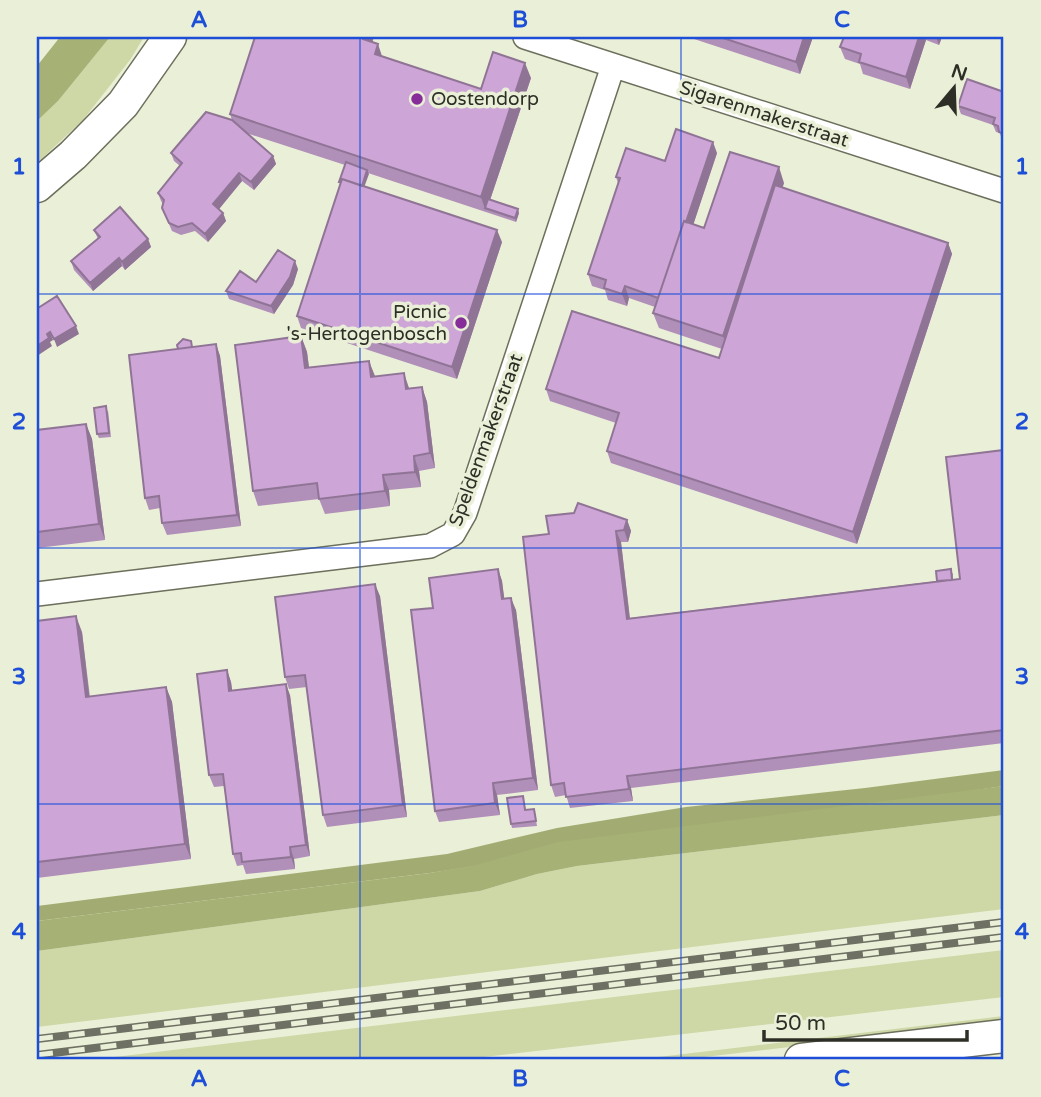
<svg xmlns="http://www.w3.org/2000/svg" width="1041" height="1097" font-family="'Varela Round',sans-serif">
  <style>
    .green { fill: #ced7a6 }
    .forest { fill: #a2ac72 }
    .water { fill: #a6b176 }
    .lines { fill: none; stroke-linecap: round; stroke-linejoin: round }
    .street-casing { stroke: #6b6f5b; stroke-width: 26 }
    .secondary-casing { stroke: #6b6f5b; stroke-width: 35 }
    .street { stroke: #fff; stroke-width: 23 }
    .secondary { stroke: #fff; stroke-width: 32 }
    .rail-casing { stroke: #6d7062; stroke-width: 8 }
    .rail { stroke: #eaefd7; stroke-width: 5; stroke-dasharray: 16; stroke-linecap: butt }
    .wall { fill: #b08fb9 }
    .shaded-wall { fill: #907496 }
    .building { fill: #cda6d7; stroke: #907496; stroke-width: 2 }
    .grid { fill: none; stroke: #1d4ed8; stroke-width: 2; stroke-opacity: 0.55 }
    .poi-dot { fill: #862d9a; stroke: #eaefd7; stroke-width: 2.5 }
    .labels { text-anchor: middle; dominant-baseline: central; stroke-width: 7; stroke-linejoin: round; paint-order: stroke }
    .poi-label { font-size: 19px; fill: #2d2f26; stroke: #eaefd7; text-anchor: start }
    .street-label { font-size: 19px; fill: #2d2f26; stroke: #eaefd7 }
    .neatline { fill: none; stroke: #1d4ed8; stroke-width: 2.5 }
    .grid-label { font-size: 23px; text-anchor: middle; font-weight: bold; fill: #1d4ed8 }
  </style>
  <rect width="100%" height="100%" fill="#eaefd7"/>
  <path class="green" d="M110 37H144L130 60 83 120 37 163V121L58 101Z
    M1004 815V909L37 1027V951L480 891 537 874 577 866Z
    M1004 950V997L458 1060H90Z
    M1004 1016V1022L679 1060H633Z"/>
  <path class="forest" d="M1004 770V786L865 806 430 873 37 921V906L447 854 557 828 686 807 865 788Z"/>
  <path class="water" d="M60 37H110L58 101 37 121V66Z
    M1004 786V815L577 866 537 874 480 891 37 951V921L430 873 476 865 558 842Z"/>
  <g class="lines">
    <defs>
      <path id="street" d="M525 37 1004 191
        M37 594 430 546 453 534 465 513 613 66"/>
      <path id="secondary" d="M37 186 73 155 123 104 170 37
        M801 1060 1004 1036"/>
    </defs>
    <use href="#street" class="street-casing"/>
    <use href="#secondary" class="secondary-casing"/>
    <use href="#street" class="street"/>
    <use href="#secondary" class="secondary"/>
    <defs>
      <path id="rail" d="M37 1039 1004 922
        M37 1055 1004 937"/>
    </defs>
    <use href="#rail" class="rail-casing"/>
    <use href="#rail" class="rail"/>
  </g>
  <path class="wall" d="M255 37H374L372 42 382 57 481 89 531 78 490 200 519 213 516 222 368 173 364 186 502 242 457 379 301 328 297 316 340 184 339 182 345 165 246 133 273 156 276 164 254 190 242 181 218 209 223 213 226 221 208 242 195 231 181 235 172 231 162 208 163 204 161 201 158 193 180 166 174 161 171 153 232 120 230 114Z
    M688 37H813L800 74Z
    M844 37H942L939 45 926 40 910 89 863 74 860 64 845 59 840 47Z
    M1004 90V141H1002L1000 133 996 132 993 125 961 114 958 106 1004 92Z
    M717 153 693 225 704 228 784 183 782 188 948 243 952 254 857 544 611 463 607 451 616 423 550 401 546 389 719 358 722 349 659 328 653 313 655 307 629 298 627 306 608 300 605 290 592 286 588 274 618 183 616 177 665 161Z
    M94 230 148 239 151 247 125 270 122 266 93 291 74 270 71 261 98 239Z
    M298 269 293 285 274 314 229 299 226 291Z
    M301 336 307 352 309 368 375 376 409 388 422 387 427 402 435 468 419 471 421 487 389 490 390 506 325 514 319 499 258 506 253 491Z
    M216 344 220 356 241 526 167 535 162 523 160 508 149 510 145 498 178 349Z
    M108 410 111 437 99 438 97 434Z
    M86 424 92 439 105 540 37 548V430Z
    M1004 450V743L631 788 633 801 570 808 566 795 555 797 551 785 549 534 627 520 631 531 628 542H621L630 618 937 581 953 573V579H960Z
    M498 569 502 581 504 599 516 610 538 790 497 795 500 815 439 822 435 811 433 608Z
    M380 596 407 817 327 827 323 815 307 687 289 689 285 677Z
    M37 621 82 632 90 697 166 687 172 702 191 859 37 878Z
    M227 670 231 682 232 690 290 695 310 856 294 859 295 869 246 874 243 865 237 866 233 854 224 786 214 787 209 775Z
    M523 796 526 810 534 809 537 826 512 828 511 824Z"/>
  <path class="shaded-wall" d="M363 37H374L368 54 363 39Z
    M804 37H813L800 74 796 62Z
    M919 37H924L926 40 910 89 906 77Z
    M936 37H942L939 45Z
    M378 44 383 59 375 54Z
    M525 63 531 78 487 209 485 208 486 212 481 197Z
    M713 142 717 153 665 310 661 298Z
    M273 156 276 164 254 190 251 182Z
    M779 167 784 183 729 351 723 336Z
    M367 170 369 174 362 193 361 189Z
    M239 173 242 181 216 213 213 204Z
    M518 209 519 213 516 222 515 218Z
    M223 213 226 221 208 242 205 234Z
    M497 230 502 242 457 379 452 367Z
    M148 239 151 247 125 270 122 262Z
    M948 243 952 254 857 544 853 532Z
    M119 258 122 266 93 291 90 283Z
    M295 261 298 269 293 285 274 314 271 306Z
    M625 286 629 298 627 306 622 294Z
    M76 326 79 334 57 347 54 339Z
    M50 332 53 340 50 342 52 346 37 356V346L47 334Z
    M301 336 307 352 311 383 305 368Z
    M216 344 220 356 241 526 237 515Z
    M369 361 375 376 371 377Z
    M404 373 409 388 406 389Z
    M422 387 427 402 435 468 430 453Z
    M86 424 92 439 105 540 99 524Z
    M414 456 419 471 421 487 415 472Z
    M383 475 389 490 390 506 385 491Z
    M627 520 631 531 628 542 624 530Z
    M616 531 621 542 631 630 627 619Z
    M498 569 502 581 506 611 502 599Z
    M375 584 380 596 407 817 403 805Z
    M511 598 516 610 538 790 533 778Z
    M76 616 82 632 91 712 86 697Z
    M227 670 231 682 234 703 229 691Z
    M286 684 290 695 310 856 306 845Z
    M166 687 172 702 191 859 185 844Z
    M627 776 631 788 633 801 629 789Z
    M493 783 497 795 500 815 495 803Z
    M290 847 294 859 295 869 291 857Z"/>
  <path class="building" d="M255 37H363V39L378 44 375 54 481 89 493 52 525 63 481 197 230 114Z
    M720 37H804L796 62Z
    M844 37H919L906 77 859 62 861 54 840 47Z
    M967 79 1004 92V90V134L999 132 998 126 993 124 995 118 958 106Z
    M206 112 232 120 273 156 251 182 239 173 213 204 223 213 205 234 192 223 178 227 169 223 162 208 164 200 158 193 182 163 171 153Z
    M676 129 713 142 686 222 684 221 658 298 625 286 622 294 604 288 606 280 588 274 620 178 616 177 626 148 665 161Z
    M730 152 779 167 723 336 653 313 684 221 704 228Z
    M346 162 367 170 362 186 342 179 341 182H339Z
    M342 179 497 230 452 367 297 316Z
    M775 185 948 243 853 532 607 451 619 413 546 389 572 311 719 358Z
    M488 199 518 209 515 218 485 208Z
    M120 207 148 239 122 262 119 258 90 283 71 261 100 237 94 230Z
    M278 250 295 261 290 277 271 306 226 291 240 271 256 282Z
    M57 296 76 326 54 339 50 332 47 334 49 338 37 346V307L38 308Z
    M301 336 305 368 369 361 371 377 404 373 406 389 422 387 430 453 414 456 415 472 383 475 385 491 319 499 317 483 253 491 235 345Z
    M183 339 191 341 192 347 178 349 177 345Z
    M216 344 237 515 162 523 159 496 145 498 129 355Z
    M106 406 109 433 97 434 94 408Z
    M86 424 99 524 37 532V430Z
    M1004 450V730L627 776 629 789 566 797 564 783 551 785 523 537 549 534 546 516 574 513 578 503 627 520 624 530 616 531 627 619 960 579 946 457Z
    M498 569 502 599 511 598 533 778 493 783 495 803 435 811 411 610 433 608 429 578Z
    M951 569 952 580 937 581 936 571Z
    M375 584 403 805 323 815 305 675 285 677 275 597Z
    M76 616 86 697 166 687 185 844 37 862V621Z
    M227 670 229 691 286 684 306 845 290 847 291 857 242 862 241 853 233 854 223 774 209 775 197 674Z
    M523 796 525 810 534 809 536 821 511 824 507 798Z"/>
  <path class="grid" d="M360 37V1060M681 37V1060M37 294H1004M37 548H1004M37 804H1004"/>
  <g class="poi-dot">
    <circle cx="417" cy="99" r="7"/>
    <circle cx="461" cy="323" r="7"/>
  </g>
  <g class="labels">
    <g class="poi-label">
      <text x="431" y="99">Oostendorp</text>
      <text x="447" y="312" text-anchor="end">Picnic<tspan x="447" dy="22">'s-Hertogenbosch</tspan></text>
    </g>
    <g class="street-label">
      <text transform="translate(764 114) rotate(18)">Sigarenmakerstraat</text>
      <text transform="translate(486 440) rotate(-70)">Speldenmakerstraat</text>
    </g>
  </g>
  <rect width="1041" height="1097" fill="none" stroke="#eaefd7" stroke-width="77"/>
  <g transform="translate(954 88) rotate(19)" stroke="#eaefd7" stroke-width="5" paint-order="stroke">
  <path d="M0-5L12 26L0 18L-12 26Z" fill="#2d2f26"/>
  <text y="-10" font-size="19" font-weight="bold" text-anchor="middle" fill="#2d2f26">N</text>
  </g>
  <path d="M764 1030v10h203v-10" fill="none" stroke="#2d2f26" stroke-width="3.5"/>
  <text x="775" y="1030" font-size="21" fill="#2d2f26" stroke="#eaefd7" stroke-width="5" paint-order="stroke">50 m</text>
  <rect x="38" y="38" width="964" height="1020" class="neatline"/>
  <g class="grid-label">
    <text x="199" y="27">A</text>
    <text x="520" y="27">B</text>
    <text x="842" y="27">C</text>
    <text x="19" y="174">1</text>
    <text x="1022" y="174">1</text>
    <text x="19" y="429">2</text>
    <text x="1022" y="429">2</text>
    <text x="19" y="684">3</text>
    <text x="1022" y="684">3</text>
    <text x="19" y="939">4</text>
    <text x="1022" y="939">4</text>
    <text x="199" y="1086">A</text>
    <text x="520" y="1086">B</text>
    <text x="842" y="1086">C</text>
  </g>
</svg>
